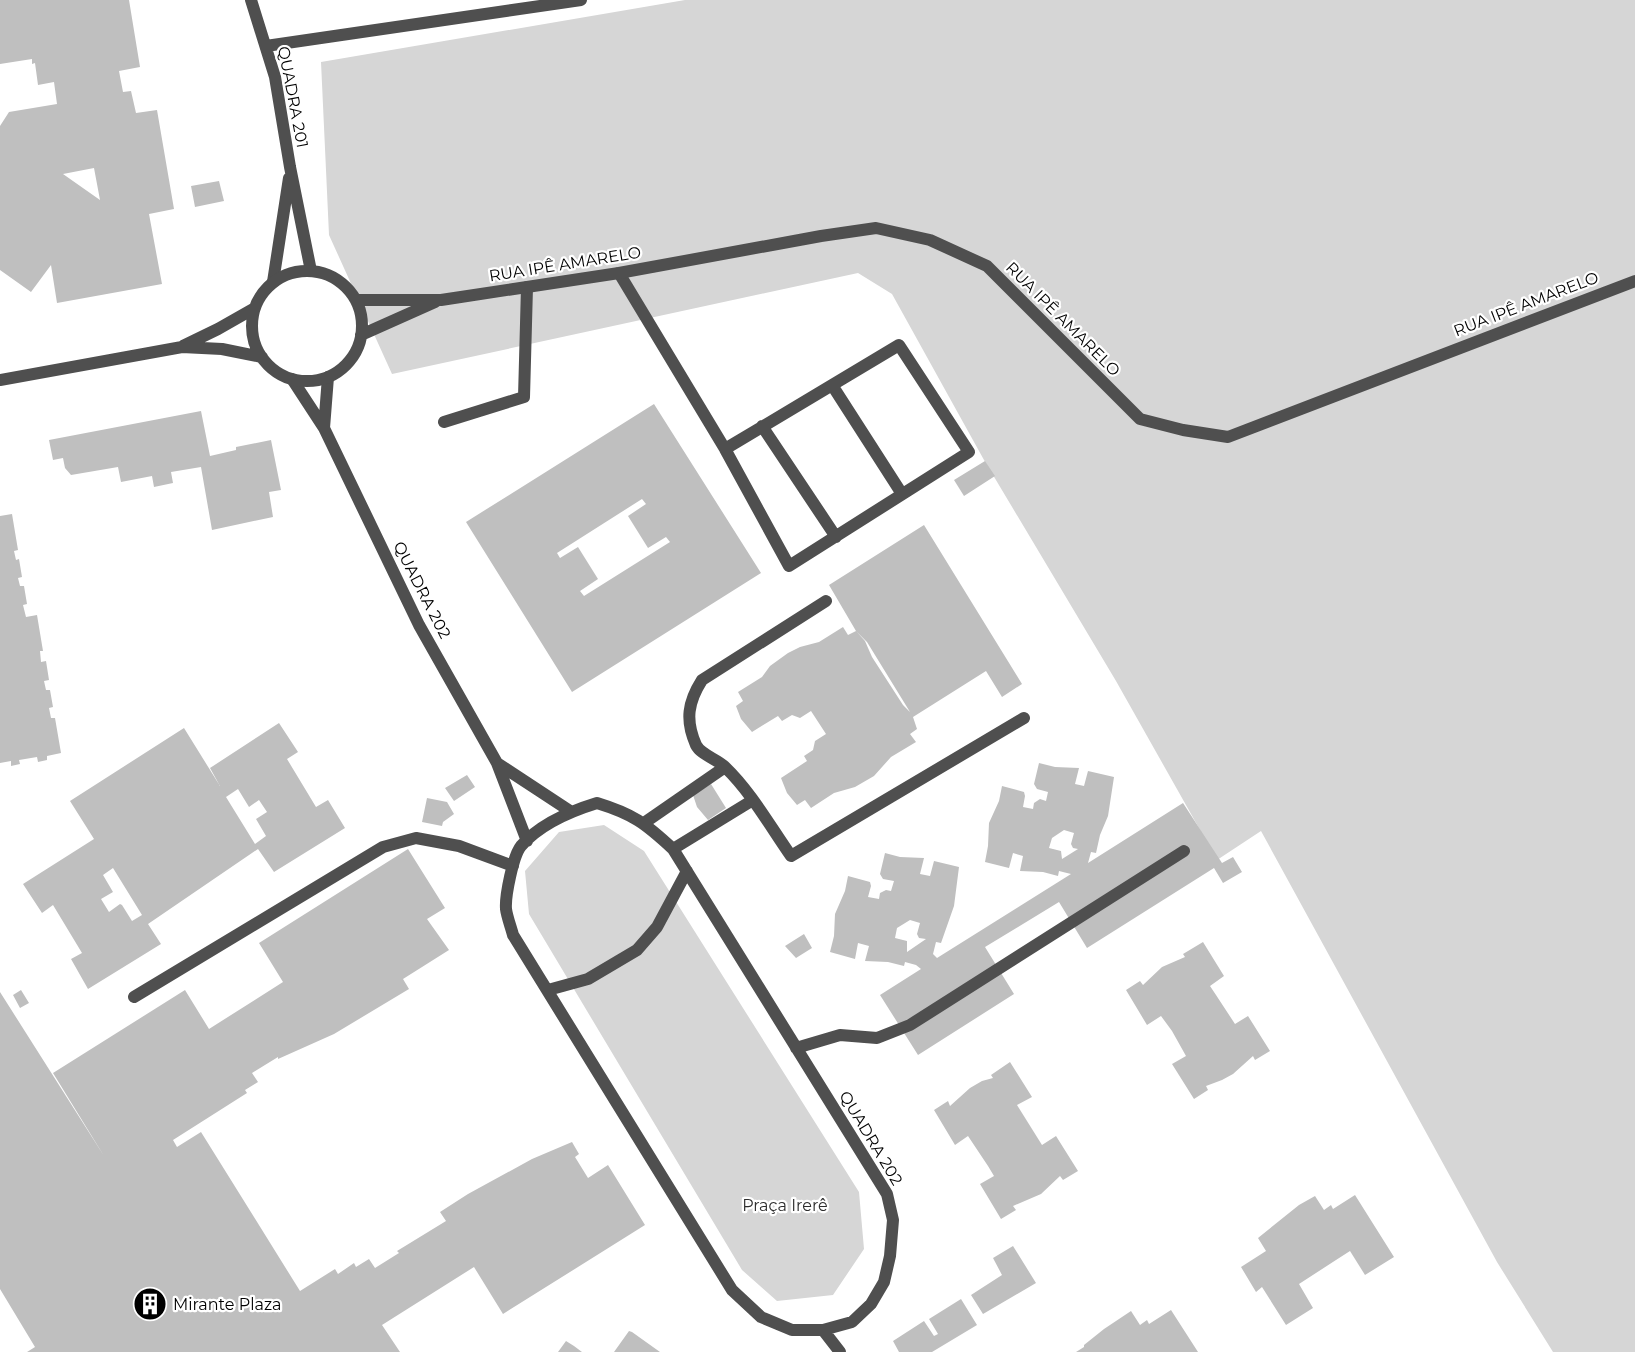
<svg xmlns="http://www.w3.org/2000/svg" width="1635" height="1352" font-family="Montserrat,sans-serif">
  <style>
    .green { fill: #d6d6d6 }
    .building { fill: #bfbfbf; fill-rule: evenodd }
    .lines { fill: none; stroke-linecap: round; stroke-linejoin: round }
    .service { stroke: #4f4f4f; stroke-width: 12 }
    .minor { stroke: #4f4f4f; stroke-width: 12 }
    .tertiary { stroke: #4f4f4f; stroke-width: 12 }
    .labels { text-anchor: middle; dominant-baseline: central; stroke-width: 4.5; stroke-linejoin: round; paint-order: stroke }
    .street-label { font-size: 16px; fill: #000; stroke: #fff }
    .park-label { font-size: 16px; fill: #2d2d2d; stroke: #fff }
    .poi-label { font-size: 16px; fill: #000; stroke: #fff; text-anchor: start }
  </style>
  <rect width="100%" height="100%" fill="#fff"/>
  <path class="green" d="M685 0H1635V1352H1553L1497 1262 1261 831 1217 860 1116 681 984 460 892 294 858 273 392 374 329 235 321 62Z
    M604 825 644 851 859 1192 864 1249 833 1295 777 1301 742 1270 529 914 525 871 559 832Z"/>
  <path class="building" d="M0 0H129L140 67 119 71 123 92 131 91 136 113 157 110 174 209 149 214 162 284 57 303 51 265 31 292 0 270V126L9 112 57 104 54 82 38 85 35 63 32 64V59L0 64ZM94 168 100 200 63 174Z
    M219 181 224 201 195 207 191 186Z
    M654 404 761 573 572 692 466 522ZM642 499 646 504 628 516 648 548 666 537 670 542 584 596 580 591 598 579 578 547 560 558 557 553Z
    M201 411 210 456 236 450V447L271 440 281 490 269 492 273 517 212 530 201 467 171 472 173 483 154 487 152 476 121 482 118 467 71 475 65 468 63 458 53 460 49 440Z
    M985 461 995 476 964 496 954 480Z
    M12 514 18 550 14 551 16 560 19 559 22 577 18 578 20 586H24L27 604 23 605 26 617 37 615 43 651H40L41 662 46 661 49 680 44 681 46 690H50L53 707 49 708 51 718H55L61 753 47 756V760L38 762 37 757 19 760 20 764 11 766V761L0 763V516Z
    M924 525 1022 684 1002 697 986 671 913 717 917 729 910 734 916 742 891 757 874 776 855 787 834 793 811 808 805 800 797 805 787 793 781 778 807 761 804 756 813 750 815 741 826 734 811 711 800 718 792 715 782 721 778 716 752 732 741 719 736 706 743 701 738 692 762 677 770 666 788 653 800 647 819 642 843 627 848 635 856 631 865 641 872 657 903 705 910 712 867 642 856 631 829 585Z
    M279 723 298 752 287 759 316 807 328 800 345 828 274 872 258 849 148 924 161 944 88 989 71 959 82 953 53 905 42 913 23 884 94 839 70 801 184 728 220 786 210 768ZM238 789 249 807 259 800 267 812 256 819 266 836 255 844 226 797ZM113 868 142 915 132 921 122 905 120 904 109 912 101 899 113 892 103 875Z
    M1039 763 1055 767 1079 768 1075 784 1084 786 1088 771 1114 777 1108 816 1100 835 1096 853 1091 852 1088 863 1183 803 1222 863 1233 857 1242 872 1223 883 1214 868 1087 948 1059 902 985 947 1014 994 918 1055 880 995 921 969 916 965 905 962 904 966 888 962 865 961 869 946 858 943 855 959 830 952 834 936 835 914 845 891 848 876 870 882 871 886 868 897 879 899 880 893 886 890 891 891 894 881 883 879 880 874 885 853 900 857 924 858 920 874 930 876 934 861 959 867 954 906 941 943 936 942 933 954 937 958 1071 874 1059 871 1058 876 1043 872 1020 871 1023 856 1013 853 1009 868 985 862 988 846 989 823 999 801 1002 786 1024 792 1025 796 1023 807 1033 809 1034 803 1040 799 1046 801 1048 792 1037 789 1034 784ZM1064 830 1074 833 1071 844 1073 848 1078 849 1062 859 1061 851 1049 848 1052 838ZM910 920 920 923 917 934 919 938 926 939 907 952V941L895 938 897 928Z
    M467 775 475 787 454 801 445 788Z
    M711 784 726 808 708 820 697 807 693 795Z
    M427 798 447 802 454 814 443 822 442 826 422 822Z
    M408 849 445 908 427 919 449 950 403 979 409 989 334 1034 278 1059V1057L252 1073 258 1082 245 1090 247 1093 173 1140 177 1147 201 1132 300 1291 335 1269 338 1274 354 1263 356 1267 369 1259 375 1268 399 1253 397 1251 446 1221 440 1212 468 1194 532 1159 572 1142 579 1154 575 1157 588 1178 608 1165 645 1225 503 1314 474 1267 382 1325 400 1352H27L35 1347 0 1289V992L104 1156 53 1073 185 990 209 1029 283 982 259 943Z
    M804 934 812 948 796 958 785 946Z
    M1203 942 1224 976 1210 986 1216 995 1235 1024 1248 1016 1270 1051 1255 1060 1253 1056 1233 1074 1222 1080 1206 1086 1208 1090 1194 1099 1172 1064 1186 1056 1172 1031 1161 1016 1147 1025 1126 990 1140 981 1143 985 1162 967 1185 957 1183 954Z
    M21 990 29 1003 20 1008 13 995Z
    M1010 1062 1032 1097 1017 1105 1042 1145 1056 1136 1078 1171 1063 1180 1060 1176 1041 1194 1013 1206 1016 1210 1001 1219 980 1184 994 1176 988 1166 968 1136 955 1145 934 1110 948 1101 950 1106 970 1088 982 1081 993 1078 991 1075Z
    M1355 1195 1394 1257 1365 1275 1350 1251 1336 1260 1299 1284 1313 1308 1286 1325 1262 1287 1256 1292 1241 1267 1266 1251 1258 1238 1299 1205 1315 1196 1324 1210 1331 1205 1333 1209Z
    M1013 1246 1036 1283 983 1314 971 1295 1002 1275 993 1258Z
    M961 1299 977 1325 932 1352H899L893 1341 924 1321 934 1336 938 1334 929 1319Z
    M1171 1310 1198 1352H1076L1084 1347V1345L1104 1329 1131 1311 1140 1325 1147 1320 1149 1324Z
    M629 1331 632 1332 660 1352H614Z
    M566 1341 574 1346 582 1352H558Z"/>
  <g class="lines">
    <path class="service" d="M619 273 725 449 789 566 969 452 899 345 725 449
      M832 385 902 494
      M444 422 524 397 527 287
      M762 426 836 537"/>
    <path class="minor" d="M251 0 275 77 290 167 311 271
      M266 46 581 0
      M273 282 289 178
      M292 379 324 428 419 625 497 763 527 841
      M324 428 328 377
      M826 601 702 680C688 702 685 720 696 745 701 755 717 759 725 767 751 792 770 826 791 856L1024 718
      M497 763 570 811
      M597 803C633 814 645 823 673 849L887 1194 893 1220 890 1256 884 1282 871 1304 852 1322 823 1330H792L761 1317 732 1290 513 935C511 927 507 917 506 909 505 896 513 856 521 846 540 824 571 811 597 803Z
      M644 823 725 767
      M673 849 753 800
      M548 990 588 979 637 950 657 927 687 871
      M134 997 383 847 416 838 459 846 513 866
      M796 1048 840 1035 877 1038 910 1025 1184 851
      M823 1330 840 1352"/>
    <path class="tertiary" d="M252 326a55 55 0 1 1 110 0a55 55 0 1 1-110 0Z
      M356 300H441L619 273 821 236 876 228 930 240 987 266 1140 419 1183 430 1228 437 1635 281
      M361 335 435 302
      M183 346 218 329 255 308
      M0 380 182 347 222 349 262 357"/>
  </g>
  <defs>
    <symbol id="building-disc" viewBox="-11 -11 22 22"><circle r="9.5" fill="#000" stroke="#fff"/><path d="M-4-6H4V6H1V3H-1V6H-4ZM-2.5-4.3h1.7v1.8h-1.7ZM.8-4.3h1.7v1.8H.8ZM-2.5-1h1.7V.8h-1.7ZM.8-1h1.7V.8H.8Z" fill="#fff"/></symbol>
  </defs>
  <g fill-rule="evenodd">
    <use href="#building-disc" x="131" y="1285" width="38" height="38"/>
  </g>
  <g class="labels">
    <g class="street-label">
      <text transform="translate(293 97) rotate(79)">QUADRA 201</text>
      <text transform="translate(565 264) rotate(-9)">RUA IPÊ AMARELO</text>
      <text transform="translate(1526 304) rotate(-21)">RUA IPÊ AMARELO</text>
      <text transform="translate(1063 319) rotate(45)">RUA IPÊ AMARELO</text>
      <text transform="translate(422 590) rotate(63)">QUADRA 202</text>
      <text transform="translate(871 1138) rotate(59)">QUADRA 202</text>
    </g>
    <g class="park-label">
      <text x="785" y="1205">Praça Irerê</text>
    </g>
    <g class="poi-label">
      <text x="173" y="1304">Mirante Plaza</text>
    </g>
  </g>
</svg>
